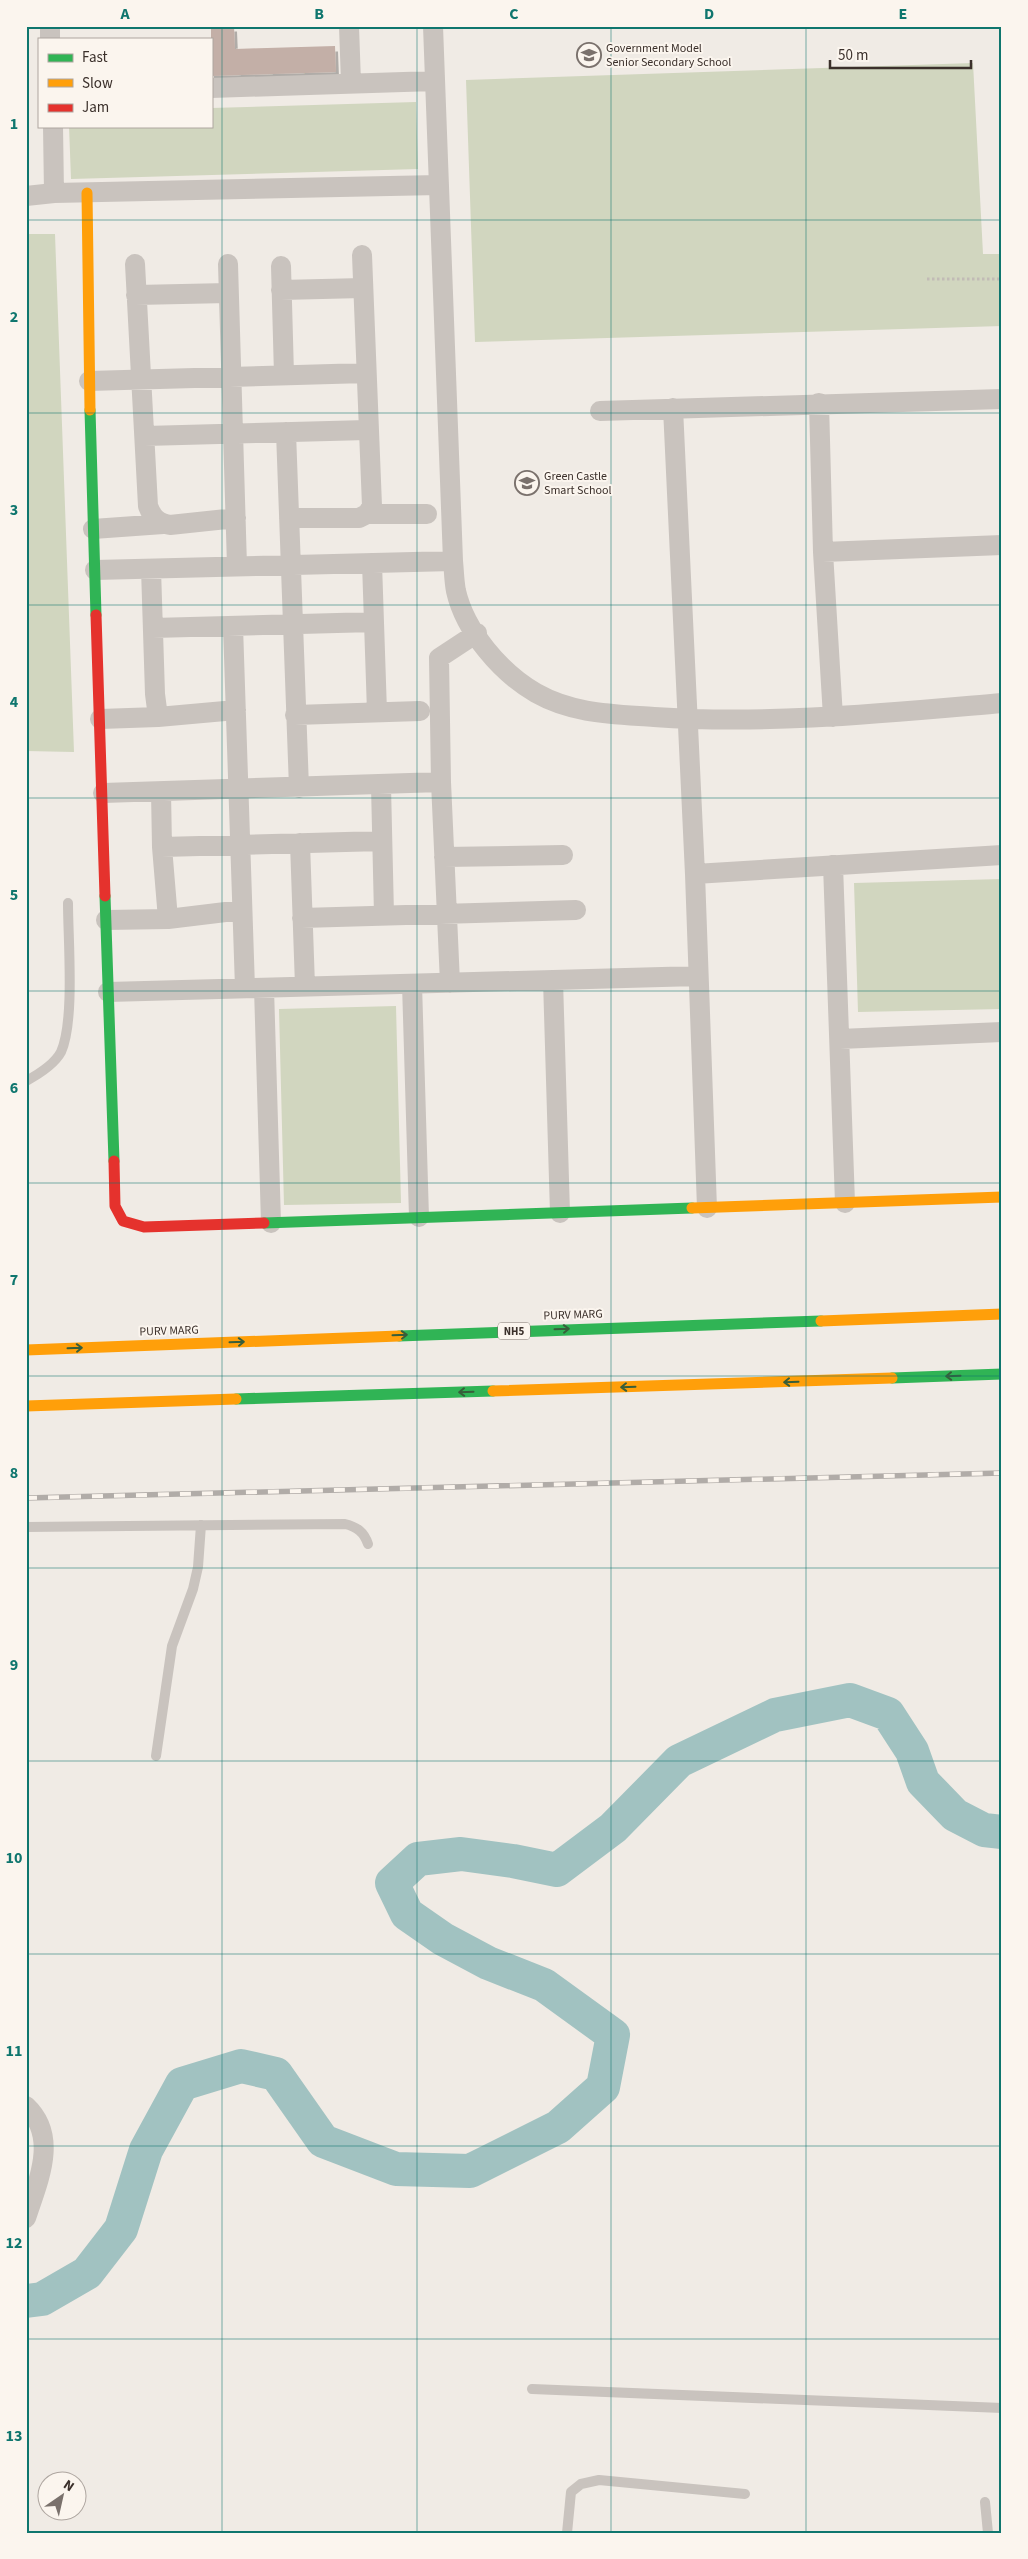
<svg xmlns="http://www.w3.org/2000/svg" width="1028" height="2559" font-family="'Source Sans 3',sans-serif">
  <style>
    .green { fill: #d1d6bf }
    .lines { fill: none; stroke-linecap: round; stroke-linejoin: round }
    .river { stroke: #a1c2c1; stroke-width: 34 }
    .building { fill: #c3afa7; filter: url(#shadow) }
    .path { stroke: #c2bbb6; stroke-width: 3; stroke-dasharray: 2.5 2.5; stroke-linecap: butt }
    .lane { stroke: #c9c3be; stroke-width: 10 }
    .street { stroke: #c9c3be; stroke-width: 20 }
    .fast { stroke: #30b455; stroke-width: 11 }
    .slow { stroke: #ff9f0a; stroke-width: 11 }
    .jam { stroke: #e5322d; stroke-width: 11 }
    .rail-casing { stroke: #b1aca8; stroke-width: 5.5 }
    .rail { stroke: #fbf5ee; stroke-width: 4; stroke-dasharray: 11; stroke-linecap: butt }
    .oneway { stroke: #375e3a }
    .grid { fill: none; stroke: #0f766e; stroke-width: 1; stroke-opacity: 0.55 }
    .labels { text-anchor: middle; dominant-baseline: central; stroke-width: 4; stroke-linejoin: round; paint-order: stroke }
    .shield { fill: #fbf5ee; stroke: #756b66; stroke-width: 1 }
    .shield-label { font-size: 11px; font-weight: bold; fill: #3b302b }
    .poi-label { font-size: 12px; fill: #3b302b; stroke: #fbf5ee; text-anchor: start }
    .street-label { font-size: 12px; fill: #3b302b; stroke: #fbf5ee }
    .neatline { fill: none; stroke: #0f766e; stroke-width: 2 }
    .grid-label { font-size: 16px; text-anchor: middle; font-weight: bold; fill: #0f766e }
  </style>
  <defs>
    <filter id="shadow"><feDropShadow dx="3" dy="5.5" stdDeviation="0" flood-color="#0004"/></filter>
  </defs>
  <rect width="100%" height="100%" fill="#f0ebe5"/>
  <path class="green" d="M973 63 983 254H1002V326L475 342 466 80Z
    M416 102 418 169 71 179 69 126H211V108Z
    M26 234H55L74 752 26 751Z
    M1002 879V1009L858 1012 854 883Z
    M396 1006 401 1203 284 1205 279 1009Z"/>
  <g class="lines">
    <path class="river" d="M26 2301 42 2299 87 2273 121 2229 146 2150 182 2084 241 2066 276 2074 323 2141 396 2169 470 2171 558 2127 603 2087 613 2035 544 1985 488 1963 443 1939 407 1914 392 1883 418 1859 461 1854 513 1861 557 1870 613 1828 679 1761 775 1715 850 1700 888 1714 912 1751 923 1782 955 1815 984 1830 1002 1832"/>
  </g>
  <path class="building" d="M211 26H234L235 49 335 46 336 72 211 76Z"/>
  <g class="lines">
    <path class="path" d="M927 279H1002"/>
    <path class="lane" d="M26 1081C39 1074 54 1065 61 1052 75 1021 68 940 68 903
      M26 1527 345 1524C357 1527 364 1532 368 1544
      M156 1756 172 1646 193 1589 198 1567 201 1525
      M532 2389 1002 2408
      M985 2502 988 2533
      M567 2533 571 2492 581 2484 599 2480 745 2494"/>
    <path class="street" d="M50 26V39
      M349 26 351 83
      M433 26 453 561C454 570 454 581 456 591 465 631 501 673 536 693 573 714 613 714 654 717 770 725 886 713 1002 703
      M211 88 435 81
      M53 126 54 193
      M26 196 54 193 439 185
      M135 264 148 506C152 517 158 523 170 525L236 518
      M228 264 237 566
      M281 266 284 375
      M281 290 363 288
      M136 295 228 293
      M89 381 366 373
      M819 403 823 552 833 717
      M673 408 695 874 707 1208
      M600 411 1002 399
      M286 432 299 788
      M145 436 367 430
      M367 514H427
      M289 518H359L367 514 372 506 362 255
      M93 529 163 524
      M823 552 1002 545
      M372 563 377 712
      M151 569 155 694 158 717
      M95 570 453 561
      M233 626 245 988
      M153 628 374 622
      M295 715 420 711
      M100 719 158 717 236 710
      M381 786 384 915
      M161 792 162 847 168 919
      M103 793 441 782
      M300 843 305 986
      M162 847 382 841
      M444 857 563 855
      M833 865 845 1203
      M695 874 1002 855
      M302 918 576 910
      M106 920 168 919 242 910
      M553 980 560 1213
      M450 983 441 782 439 658 477 633
      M412 984 419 1217
      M264 988 271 1223
      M108 992 698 976
      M840 1039 1002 1032
      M26 2106C59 2137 38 2181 26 2218"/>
    <path class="fast" d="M90 410 96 615
      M105 896 114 1161
      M264 1223 692 1208
      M399 1336 821 1321
      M892 1378 1002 1374
      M236 1399 493 1391"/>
    <path class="slow" d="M87 193 90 410
      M692 1208 1002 1197
      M821 1321 1002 1314
      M26 1350 399 1336
      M493 1391 892 1378
      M26 1406 236 1399"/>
    <path class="jam" d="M96 615 105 896
      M114 1161 115 1206 123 1221 144 1227 264 1223"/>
    <defs>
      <path id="rail" d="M26 1498 1002 1473"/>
    </defs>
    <use href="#rail" class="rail-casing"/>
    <use href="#rail" class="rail"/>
  </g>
  <defs><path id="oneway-shaft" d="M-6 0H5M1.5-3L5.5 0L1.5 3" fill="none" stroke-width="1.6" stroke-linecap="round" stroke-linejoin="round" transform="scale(1.25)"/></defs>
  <g class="oneway">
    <use href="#oneway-shaft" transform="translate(562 1329) rotate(-2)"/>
    <use href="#oneway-shaft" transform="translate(400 1335) rotate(-2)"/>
    <use href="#oneway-shaft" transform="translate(237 1342) rotate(-2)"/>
    <use href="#oneway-shaft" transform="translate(75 1348) rotate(-2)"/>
    <use href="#oneway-shaft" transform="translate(953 1376) rotate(178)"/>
    <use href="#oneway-shaft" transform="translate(791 1382) rotate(178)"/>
    <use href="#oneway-shaft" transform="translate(628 1387) rotate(178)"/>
    <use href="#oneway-shaft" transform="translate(466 1392) rotate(178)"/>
  </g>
  <path class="grid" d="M222 26V2533M417 26V2533M611 26V2533M806 26V2533M26 220H1002M26 413H1002M26 605H1002M26 798H1002M26 991H1002M26 1183H1002M26 1376H1002M26 1568H1002M26 1761H1002M26 1954H1002M26 2146H1002M26 2339H1002"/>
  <defs>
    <symbol id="school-ring" viewBox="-11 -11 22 22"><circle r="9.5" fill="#fbf5ee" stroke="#7a716c" stroke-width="1.5"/><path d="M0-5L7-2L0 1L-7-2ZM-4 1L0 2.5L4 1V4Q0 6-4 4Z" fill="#7a716c"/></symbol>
  </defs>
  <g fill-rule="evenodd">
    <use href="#school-ring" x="575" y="41" width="28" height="28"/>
    <use href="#school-ring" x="513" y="469" width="28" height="28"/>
  </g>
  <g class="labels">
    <rect class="shield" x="498" y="1322.5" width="32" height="17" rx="4"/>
    <g class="shield-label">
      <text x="514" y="1331">NH5</text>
    </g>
    <g class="poi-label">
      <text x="606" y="48">Government Model<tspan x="606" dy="14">Senior Secondary School</tspan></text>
      <text x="544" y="476">Green Castle<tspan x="544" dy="14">Smart School</tspan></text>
    </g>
    <g class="street-label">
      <text transform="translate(573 1315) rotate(-2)">PURV MARG</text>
      <text transform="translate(169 1331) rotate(-2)">PURV MARG</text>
    </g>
  </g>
  <rect width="1028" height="2559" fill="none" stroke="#fbf5ee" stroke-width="55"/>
  <rect x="38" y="38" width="175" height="90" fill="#fbf5ee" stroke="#aea6a0"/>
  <rect x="48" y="54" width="25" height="8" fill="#30b455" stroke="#aea6a0"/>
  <text x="82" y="62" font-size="15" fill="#3b302b">Fast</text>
  <rect x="48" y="79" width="25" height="8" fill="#ff9f0a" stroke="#aea6a0"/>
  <text x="82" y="88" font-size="15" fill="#3b302b">Slow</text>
  <rect x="48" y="104" width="25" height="8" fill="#e5322d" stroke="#aea6a0"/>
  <text x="82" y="112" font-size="15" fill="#3b302b">Jam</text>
  <g transform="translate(62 2496) rotate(34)"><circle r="24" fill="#fbf5ee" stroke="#aea6a0"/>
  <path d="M0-4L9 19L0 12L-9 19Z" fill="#7a716c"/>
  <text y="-8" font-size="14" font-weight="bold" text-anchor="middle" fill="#3b302b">N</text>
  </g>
  <path d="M830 60v8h141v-8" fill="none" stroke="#3b302b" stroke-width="2.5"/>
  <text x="838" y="60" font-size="15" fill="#3b302b" stroke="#fbf5ee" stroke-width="4" paint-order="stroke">50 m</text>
  <rect x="28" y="28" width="972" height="2504" class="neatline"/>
  <g class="grid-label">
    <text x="125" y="19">A</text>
    <text x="319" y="19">B</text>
    <text x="514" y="19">C</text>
    <text x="709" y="19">D</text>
    <text x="903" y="19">E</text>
    <text x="14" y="129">1</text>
    <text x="14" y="322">2</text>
    <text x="14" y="515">3</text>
    <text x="14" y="707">4</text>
    <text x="14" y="900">5</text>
    <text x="14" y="1093">6</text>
    <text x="14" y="1285">7</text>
    <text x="14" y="1478">8</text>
    <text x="14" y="1670">9</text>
    <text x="14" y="1863">10</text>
    <text x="14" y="2056">11</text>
    <text x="14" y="2248">12</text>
    <text x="14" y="2441">13</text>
  </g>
</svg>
